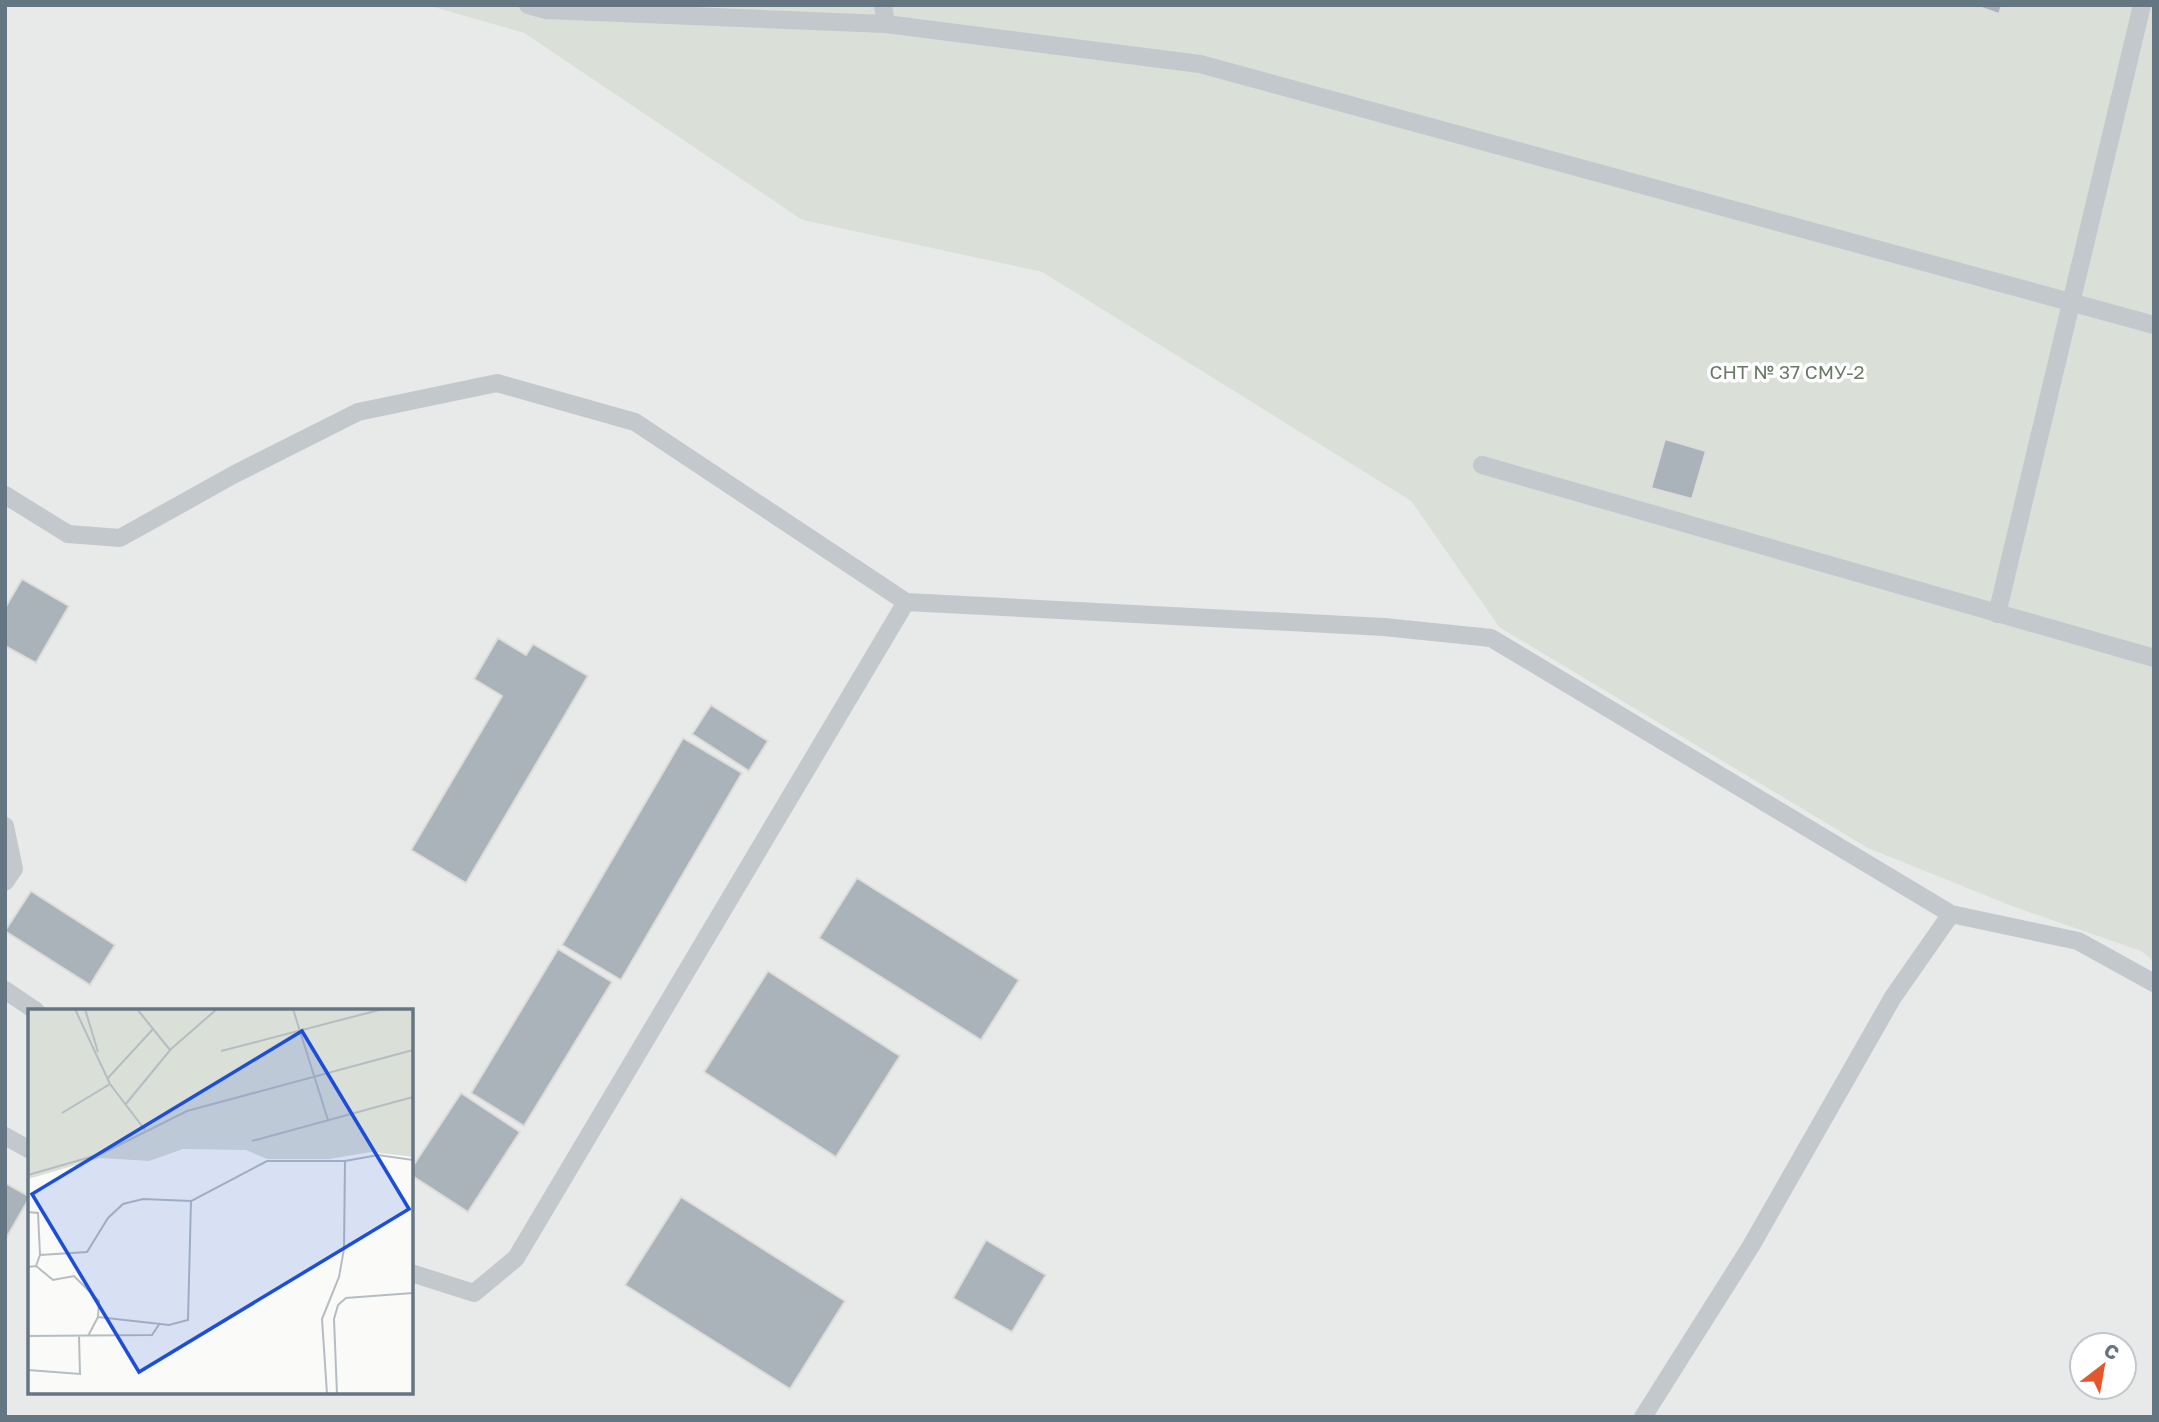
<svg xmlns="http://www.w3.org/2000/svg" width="2159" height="1422" font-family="'Golos Text',sans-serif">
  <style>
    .built { fill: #e8e9e9; fill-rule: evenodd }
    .green { fill: #dadfd7 }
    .building { fill: #aab3b9; stroke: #dcdcda; stroke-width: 2 }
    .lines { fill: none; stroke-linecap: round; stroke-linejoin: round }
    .service { stroke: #c3c8cc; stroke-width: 18 }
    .labels { text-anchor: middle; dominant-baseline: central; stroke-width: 7; stroke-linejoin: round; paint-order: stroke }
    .park-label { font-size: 19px; fill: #687a64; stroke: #fff }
    .inset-road { fill: none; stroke: #b5bdc2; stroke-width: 2 }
    .view { fill: #1d4ed8; fill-opacity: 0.15; stroke: #1d4ed8; stroke-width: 3.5 }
    .inset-edge { fill: none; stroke: #657683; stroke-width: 3.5 }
  </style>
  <rect width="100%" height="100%" fill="#fafaf8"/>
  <path class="built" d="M5 5H426L524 33 802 220 1042 272 1411 501 1499 627 2141 951 2154 962V1417H5ZM30 1011H411V1392H30ZM2082 1345H2124V1387H2082Z"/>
  <path class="green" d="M426 5H2154V962L2141 951 2012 906 1868 848 1499 627 1411 501 1042 272 802 220 524 33Z"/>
  <path class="building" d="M1973 5H2002L1999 14Z
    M1665 439 1706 451 1692 499 1651 488Z
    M22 579 69 606 36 663 5 646V608Z
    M498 638 526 655 533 644 588 676 466 883 411 850 502 696 474 679Z
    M711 705 768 741 749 771 692 734Z
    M683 738 742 773 621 980 562 945Z
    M857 878 1019 980 981 1040 819 938Z
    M31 891 115 945 90 985 5 931Z
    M558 949 612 982 524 1126 471 1093Z
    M768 971 900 1056 836 1157 704 1072Z
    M461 1093 520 1132 468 1212 411 1175V1169Z
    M5 1183 30 1197 5 1240Z
    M681 1197 845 1301 790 1389 625 1285Z
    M986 1240 1046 1275 1012 1332 953 1298Z"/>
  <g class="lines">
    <path class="service" d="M528 5 546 10 886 24 1200 64 2154 325
      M883 5 886 24
      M1482 465 2154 658
      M5 495 68 534 120 538 233 475 358 412 497 383 635 422 906 602
      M1997 614 2142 5
      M5 826 14 869 5 882
      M1951 914 2078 941 2154 983
      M5 990 36 1011
      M5 1136 30 1150
      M411 1273 474 1293 516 1258 906 602 1384 627 1491 638 1951 914 1893 997 1751 1246 1643 1417"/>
  </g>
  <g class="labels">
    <g class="park-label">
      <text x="1787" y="371">СНТ № 37 СМУ-2</text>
    </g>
  </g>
  <g transform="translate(28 1009)">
    <rect width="385" height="385" fill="#fafaf8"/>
    <path d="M0 0H385V148L343 143 301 150H239L218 141 155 140 121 152 72 149 0 170Z" fill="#dadfd7"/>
    <path class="inset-road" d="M47 0 82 75 117 121M57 0 70 43M109 0 142 41M265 0 300 111M193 42 355 0M79 70 125 20M97 96 143 40 189 0M34 104 82 75M224 132 385 88M317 152 350 146 385 151M0 166 73 145 159 102 385 41M0 203 10 204 12 246M8 257 12 246 59 243 80 209 95 195 115 190 163 192M0 258 8 257 25 271 46 267 71 292 70 308 60 327M70 308 141 316 160 311 163 192 239 152H317L316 240 311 268 294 310 299 385M0 327 124 326 132 314M0 361 52 365 51 327M309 385 306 310 310 296 318 289 385 284"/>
    <path class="view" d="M274 22 381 200 111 363 4 185Z"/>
    <rect width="385" height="385" class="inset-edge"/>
  </g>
  <rect width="2159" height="1422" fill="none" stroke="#657683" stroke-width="14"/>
  <g transform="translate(2103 1366) rotate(31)"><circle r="33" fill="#ffffff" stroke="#c1c8cd" stroke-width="2"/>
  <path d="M0-5L12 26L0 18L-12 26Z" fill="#e4572e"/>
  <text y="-10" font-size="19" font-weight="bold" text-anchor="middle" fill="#657683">С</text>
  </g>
</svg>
